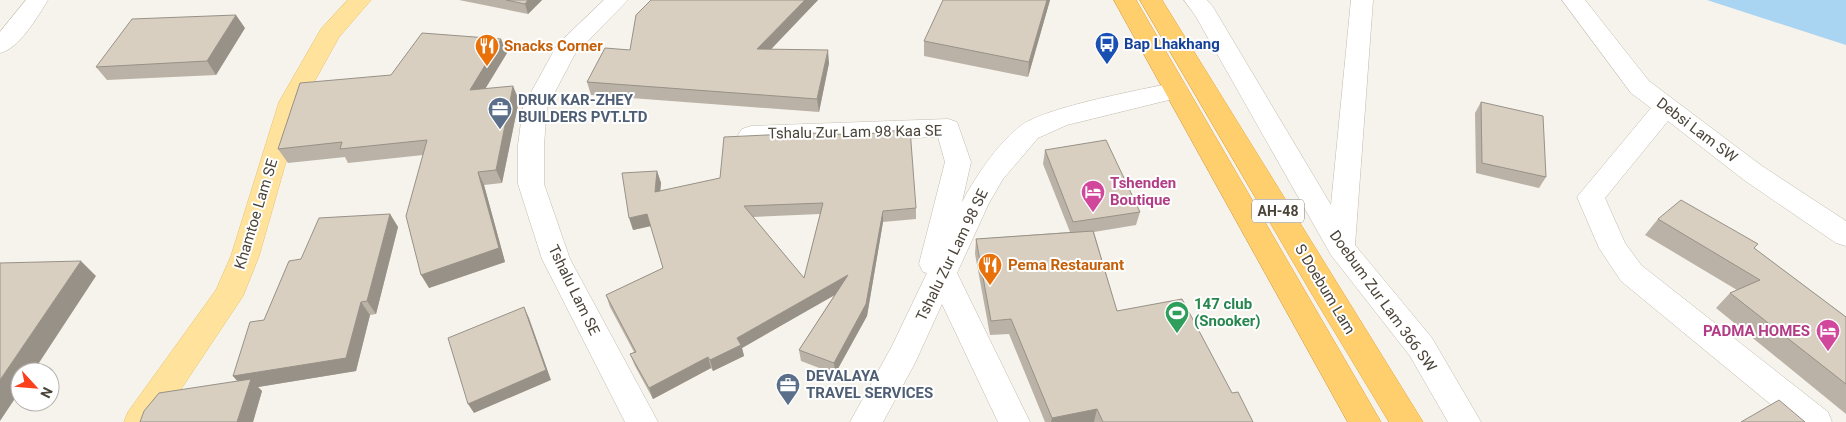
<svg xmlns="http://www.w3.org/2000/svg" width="1846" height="422" font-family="Roboto,sans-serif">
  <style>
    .water { fill: #a9d4f2 }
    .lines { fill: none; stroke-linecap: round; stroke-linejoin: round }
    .minor-casing { stroke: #c2bbae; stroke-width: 1 }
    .major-casing { stroke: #e6c16a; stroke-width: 1 }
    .highway-casing { stroke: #e0a43c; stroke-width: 1 }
    .minor { fill: #fff; fill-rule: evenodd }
    .major { fill: #ffe39c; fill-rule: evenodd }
    .highway { fill: #ffcf6e; fill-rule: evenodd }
    .wall { fill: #bab2a6; fill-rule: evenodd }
    .shaded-wall { fill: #979187 }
    .building { fill: #d8cfc1; stroke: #979187; fill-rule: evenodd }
    .labels { text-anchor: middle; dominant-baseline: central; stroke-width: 4; stroke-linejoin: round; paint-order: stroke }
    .shield { fill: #fff; stroke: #817c74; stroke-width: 1 }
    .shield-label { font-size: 14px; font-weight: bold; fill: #4b4439 }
    .transit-label { font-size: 15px; font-weight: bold; fill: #164399; stroke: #fff; text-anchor: start }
    .food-label { font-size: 15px; font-weight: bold; fill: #c56008; stroke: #fff; text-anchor: start }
    .service-label { font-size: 15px; font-weight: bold; fill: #4e5e75; stroke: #fff; text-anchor: start }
    .street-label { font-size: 15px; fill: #4b4439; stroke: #fff }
    .hotel-label { font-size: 15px; font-weight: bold; fill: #b23c85; stroke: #fff; text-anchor: start }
    .leisure-label { font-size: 15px; font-weight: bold; fill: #27864d; stroke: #fff; text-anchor: start }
  </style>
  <rect width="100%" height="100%" fill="#f6f3ec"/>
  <path class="water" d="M1707 0H1846V45Z"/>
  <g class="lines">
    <defs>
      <path id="minor" d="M26 0H48C38 16 19 49 0 53V32Z
        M604 0H628L575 54 547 107 544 145V184L570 259 658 422H625L542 259 518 184V145L523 107 557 45Z
        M1184 0H1207L1213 7 1331 205 1351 0H1373L1355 245 1432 338 1481 422H1448L1410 356 1331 255 1195 15Z
        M1562 0H1585L1649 81 1762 166 1846 221V246L1836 243 1744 180 1668 121 1605 198 1625 243 1641 265 1828 412 1832 422H1792L1621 281 1599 248 1577 197 1651 108 1631 93Z
        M1176 82 1185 84 1188 90 1185 96 1067 125 1038 138 1003 179 989 203 957 273 1030 422H998L942 304 915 363 883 422H850L892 346 927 273 923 272 919 264 945 162 938 137 751 144 742 141 738 135 742 129 751 126 948 119 957 122 971 162 962 202C976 176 996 146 1019 127 1043 107 1142 90 1176 82Z"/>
      <path id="major" d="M348 0H371L339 37 303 102 259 256 243 296 159 422H124L128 412 216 290 231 256 279 102 321 29Z"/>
      <path id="highway" d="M1114 0H1136L1381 422H1348Z
        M1140 0H1162L1423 422H1389L1313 296Z"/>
    </defs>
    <use href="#minor" class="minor-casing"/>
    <use href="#major" class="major-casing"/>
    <use href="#highway" class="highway-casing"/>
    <use href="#minor" class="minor"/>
    <use href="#major" class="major"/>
    <use href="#highway" class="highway"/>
  </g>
  <path class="wall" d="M459 0H542L528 14Z
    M651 0H818L771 49 829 63 819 112 591 95 587 82 630 50Z
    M1050 0 1028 77 924 56V41Z
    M245 28 216 75 107 80 96 67Z
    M501 39 507 53 485 89 519 100 502 183 484 185 505 262 429 288 423 155 348 163 345 157 288 163 278 149 391 75Z
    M1481 102 1546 177 1539 188 1476 173 1475 113Z
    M1045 150 1140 212 1136 225 1094 232 1117 311 1232 393 1253 422H1045L1009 334 990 335 975 254 976 239 1070 232 1043 164Z
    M657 171 661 183 660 191 916 208V219L883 222 867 316 835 374 801 361 799 350 835 294 742 348 744 356 713 371 711 368 653 399 635 366 630 354 634 352 610 307 606 295 663 268 651 226 633 230ZM820 214 804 278 753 217Z
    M390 214 398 227 376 314 370 315 356 371 258 387 262 391 253 422H140L237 381 233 376 264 320 301 259Z
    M1658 219 1754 248 1846 317V414L1716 308 1730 293 1737 290 1645 235Z"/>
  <path class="shaded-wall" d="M528 0H542L528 14 525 4Z
    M805 0H818L759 62 757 49Z
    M1047 0H1050L1028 77 1029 62Z
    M236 15 245 28 216 75 207 61Z
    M501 39 507 53 476 104 470 90Z
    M828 50 829 63 819 112 817 99Z
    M513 86 519 100 502 183 496 170Z
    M657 171 661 183 659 204 655 192Z
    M478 172 484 185 505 262 429 288 421 275Z
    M883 211V222L867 316 835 374 834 363Z
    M390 214 398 227 376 314 367 301Z
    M647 214 651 226 633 230 629 218Z
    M81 261 96 276 33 372H20V391L0 421V380Z
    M848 275 849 287 742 348 744 356 713 371 710 360 737 338Z
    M361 302 370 315 356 371 258 387 262 391 253 422H237L245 389 233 376Z
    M524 307 529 318 551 380 474 413 468 404Z
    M708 357 711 368 653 399 649 388Z
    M1097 409 1094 422H1051L1052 418Z"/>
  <path class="building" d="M506 0H528L525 4Z
    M651 0H805L757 49 828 50 817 99 587 82 605 48 630 50 636 15Z
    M943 0H1047L1029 62 924 41Z
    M236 15 207 61 96 67 132 19Z
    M422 33 501 39 470 90 513 86 496 170 478 172 499 248 421 275 406 216 427 140 340 149 342 142 278 149 300 83 391 75Z
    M1481 102 1543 116 1546 177 1482 163Z
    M910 129 916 208 883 211 866 304 834 363 799 350 848 275 737 338 741 345 710 360 708 357 649 388 630 354 636 352 606 295 663 268 647 214 629 218 622 173 657 171 655 192 720 178 724 137 810 133 858 135ZM823 203 804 278 744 206Z
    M1106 140 1140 212 1073 222 1045 150Z
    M1681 200 1758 244 1754 248 1846 317V384L1730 293 1760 280 1658 219Z
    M390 214 367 301 361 302 346 358 233 376 250 322 264 320 289 261 301 259 319 218Z
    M1093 231 1117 311 1182 299 1232 393 1238 392 1253 422H1103L1097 409 1052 418 1011 319 991 321 976 239Z
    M81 261 0 380V263Z
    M524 307 546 370 468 404 448 338Z
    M251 379 237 422H140L144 411 159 393Z
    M1779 400 1805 422H1741Z"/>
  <defs>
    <symbol id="bus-pin" viewBox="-11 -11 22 30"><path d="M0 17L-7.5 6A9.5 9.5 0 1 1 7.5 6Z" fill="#1a4fb4" stroke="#fff"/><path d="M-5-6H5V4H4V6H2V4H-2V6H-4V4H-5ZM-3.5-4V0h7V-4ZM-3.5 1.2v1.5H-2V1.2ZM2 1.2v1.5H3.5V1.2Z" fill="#fff"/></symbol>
    <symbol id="restaurant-pin" viewBox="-11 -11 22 30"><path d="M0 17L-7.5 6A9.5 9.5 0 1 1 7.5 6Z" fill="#e8710a" stroke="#fff"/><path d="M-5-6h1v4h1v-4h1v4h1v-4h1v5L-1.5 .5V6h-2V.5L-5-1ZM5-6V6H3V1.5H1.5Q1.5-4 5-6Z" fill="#fff"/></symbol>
    <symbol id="office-pin" viewBox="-11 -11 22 30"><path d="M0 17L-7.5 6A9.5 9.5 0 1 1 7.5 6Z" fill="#5c6f8a" stroke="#fff"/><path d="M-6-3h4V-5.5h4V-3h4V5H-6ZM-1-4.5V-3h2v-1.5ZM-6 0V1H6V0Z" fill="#fff"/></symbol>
    <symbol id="hotel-pin" viewBox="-11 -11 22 30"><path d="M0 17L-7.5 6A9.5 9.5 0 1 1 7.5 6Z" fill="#d1479c" stroke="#fff"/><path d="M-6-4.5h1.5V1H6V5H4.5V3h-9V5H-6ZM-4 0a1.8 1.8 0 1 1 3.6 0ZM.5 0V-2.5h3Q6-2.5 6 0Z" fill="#fff"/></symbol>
    <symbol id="stadium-pin" viewBox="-11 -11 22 30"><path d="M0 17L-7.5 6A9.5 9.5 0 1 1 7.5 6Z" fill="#2e9e5b" stroke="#fff"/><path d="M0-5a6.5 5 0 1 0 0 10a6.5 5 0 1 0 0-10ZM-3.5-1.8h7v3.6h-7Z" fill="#fff"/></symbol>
  </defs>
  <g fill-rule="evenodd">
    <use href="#bus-pin" x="1093" y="30" width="28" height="38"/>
    <use href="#restaurant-pin" x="473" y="32" width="28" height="38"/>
    <use href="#office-pin" x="486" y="95" width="28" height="38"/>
    <use href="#hotel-pin" x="1079" y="178" width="28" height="38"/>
    <use href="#restaurant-pin" x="976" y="251" width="28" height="38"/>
    <use href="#stadium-pin" x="1163" y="299" width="28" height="38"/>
    <use href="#hotel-pin" x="1814" y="317" width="28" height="38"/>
    <use href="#office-pin" x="774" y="371" width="28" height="38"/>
  </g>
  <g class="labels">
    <rect class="shield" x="1252" y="199.5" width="52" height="23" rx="4"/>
    <g class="shield-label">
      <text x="1278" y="211">AH-48</text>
    </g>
    <g class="transit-label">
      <text x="1124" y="44">Bap Lhakhang</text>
    </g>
    <g class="food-label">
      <text x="504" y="46">Snacks Corner</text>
      <text x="1008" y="265">Pema Restaurant</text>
    </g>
    <g class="service-label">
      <text x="518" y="100">DRUK KAR-ZHEY<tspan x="518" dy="17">BUILDERS PVT.LTD</tspan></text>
      <text x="806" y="376">DEVALAYA<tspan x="806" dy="17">TRAVEL SERVICES</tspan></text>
    </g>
    <g class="street-label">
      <text transform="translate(1697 130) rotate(37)">Debsi Lam SW</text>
      <text transform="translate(855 132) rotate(-1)">Tshalu Zur Lam 98 Kaa SE</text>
      <text transform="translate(256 214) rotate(-73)">Khamtoe Lam SE</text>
      <text transform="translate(952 255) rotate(-64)">Tshalu Zur Lam 98 SE</text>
      <text transform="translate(1325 289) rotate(59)">S Doebum Lam</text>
      <text transform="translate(574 290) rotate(64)">Tshalu Lam SE</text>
      <text transform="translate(1383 301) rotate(54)">Doebum Zur Lam 366 SW</text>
    </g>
    <g class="hotel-label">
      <text x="1110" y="183">Tshenden<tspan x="1110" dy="17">Boutique</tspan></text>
      <text x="1810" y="331" text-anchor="end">PADMA HOMES</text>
    </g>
    <g class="leisure-label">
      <text x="1194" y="304">147 club<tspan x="1194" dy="17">(Snooker)</tspan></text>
    </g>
  </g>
  <g transform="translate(35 387) rotate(116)"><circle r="24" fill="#ffffff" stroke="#b7b4b0"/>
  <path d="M0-4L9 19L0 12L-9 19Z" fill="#fc3f1d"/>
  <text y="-8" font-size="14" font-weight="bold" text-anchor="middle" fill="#4b4439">N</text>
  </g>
</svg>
